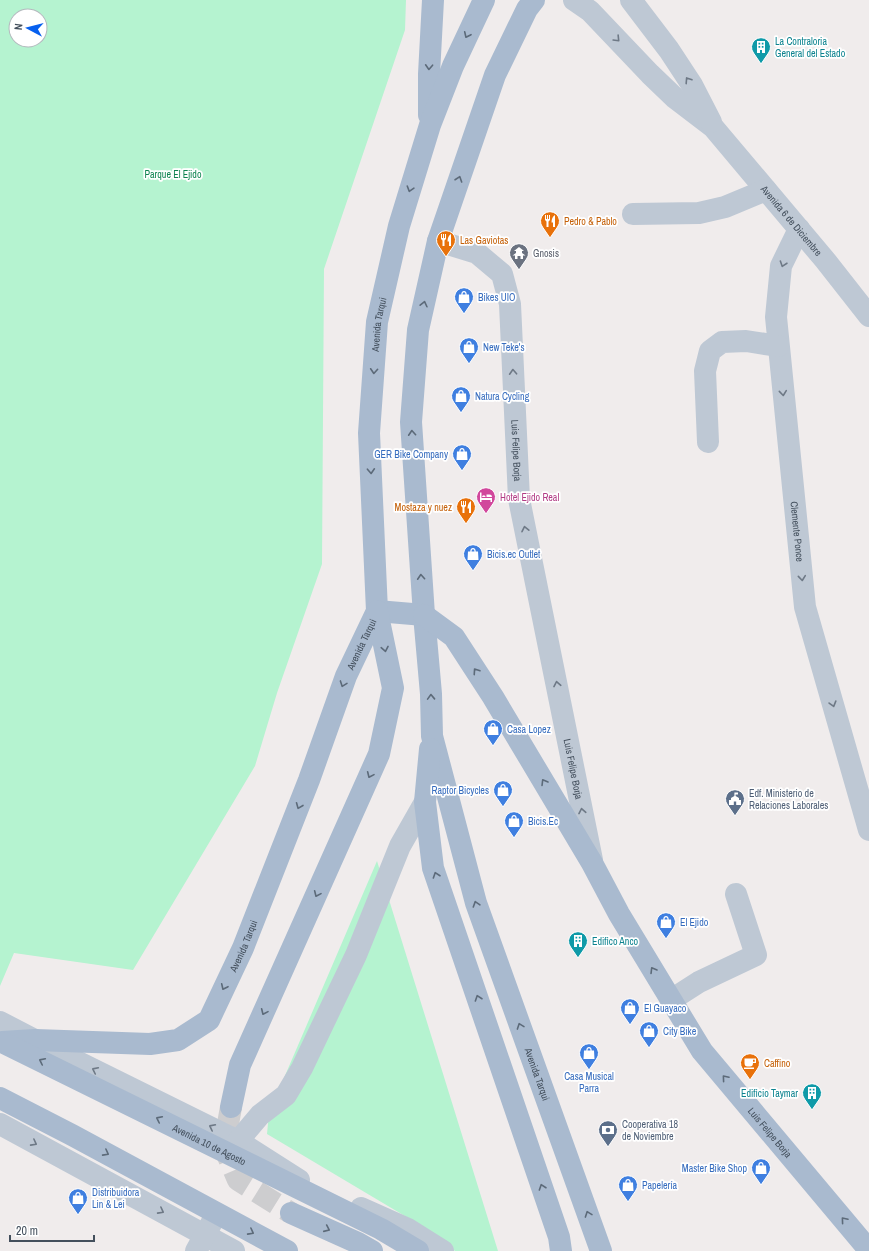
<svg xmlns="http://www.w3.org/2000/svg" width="869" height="1251" font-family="'Archivo Narrow',sans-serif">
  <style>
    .green { fill: #b5f3d0; fill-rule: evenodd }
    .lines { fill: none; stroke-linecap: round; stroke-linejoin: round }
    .major-tunnel { stroke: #cdcdcf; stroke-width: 22; stroke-dasharray: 22 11; stroke-linecap: butt }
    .minor { stroke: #bec8d4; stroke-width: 22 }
    .major { stroke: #a9bacf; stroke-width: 22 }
    .oneway { stroke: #5c6a79 }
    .oneway2 { stroke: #6e7986 }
    .labels { text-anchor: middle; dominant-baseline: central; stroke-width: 3.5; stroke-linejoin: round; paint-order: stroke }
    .culture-label { font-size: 10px; fill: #0d838f; stroke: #fff; text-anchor: start }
    .park-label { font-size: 10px; fill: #0d834f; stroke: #fff }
    .food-label { font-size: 10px; fill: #c56008; stroke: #fff; text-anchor: start }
    .street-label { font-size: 10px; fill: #434f5c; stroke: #fff }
    .worship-label { font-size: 10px; fill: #5b616d; stroke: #fff; text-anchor: start }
    .shop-label { font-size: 10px; fill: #366cbe; stroke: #fff; text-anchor: start }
    .hotel-label { font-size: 10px; fill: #b23c85; stroke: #fff; text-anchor: start }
    .service-label { font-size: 10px; fill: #4e5e75; stroke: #fff; text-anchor: start }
  </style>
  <rect width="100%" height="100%" fill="#f0ecec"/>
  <path class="green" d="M0 0H406L405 30 324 269 322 564 277 693 255 766 133 970 14 953 0 986ZM16 16H40V40H16Z
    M377 861 498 1251H455L430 1231 267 1134 269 1113Z"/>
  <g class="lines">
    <path class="major-tunnel" d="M231 1107 224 1147 238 1180 291 1213"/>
    <g class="minor">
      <path id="s1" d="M574 0 590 11 650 74 675 98 713 127 825 260 869 316"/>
      <path d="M631 0 669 50 692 85 711 122"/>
      <path d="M633 214 699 213 725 207 766 190"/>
      <path id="s2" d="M799 229 781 266 776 317 805 607 869 830"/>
      <path id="s3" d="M438 241 477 253 502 274 510 304 519 499 592 860"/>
      <path d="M708 442 705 371 710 351 722 342 746 341 778 346"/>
      <path d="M671 1000 699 982 756 955 736 894"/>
      <path d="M0 1022 54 1050 238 1141 299 1180"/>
      <path d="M0 1124 234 1251"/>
      <path d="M238 1141 260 1115 286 1095 302 1068 356 955 400 846 425 802"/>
      <path d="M361 1208 408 1229 443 1251"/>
      <path d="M196 1251 212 1222"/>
    </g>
    <g class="major">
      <path id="s4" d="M534 0 527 9 495 75 438 241 418 330 411 422 424 615 431 694 432 736 476 903 601 1251"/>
      <path d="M429 115V74L433 0"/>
      <path d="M377 611 424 615"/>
      <path id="s5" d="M424 615 454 637 493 697 592 863 619 914 702 1051 869 1250"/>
      <path d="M430 749 425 802 433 868 559 1237 561 1251"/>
      <path id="s6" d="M2 1042 35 1040 150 1044 178 1040 209 1020 243 948 309 780 346 676 377 611 369 433 377 322 399 226 430 125 453 66 484 0"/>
      <path id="s7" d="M4 1043 381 1229 418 1251"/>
      <path d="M0 1098 72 1135 287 1251"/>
      <path d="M231 1107 240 1065 379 754 393 688 377 611"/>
      <path d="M291 1213 358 1243 372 1251"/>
    </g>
  </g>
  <defs><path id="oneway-chevron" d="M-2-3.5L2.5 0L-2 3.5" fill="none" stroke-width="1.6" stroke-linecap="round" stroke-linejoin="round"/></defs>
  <g class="oneway">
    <use href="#oneway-chevron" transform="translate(467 35) rotate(115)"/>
    <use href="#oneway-chevron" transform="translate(429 67) rotate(93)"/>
    <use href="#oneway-chevron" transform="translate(459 179) rotate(-71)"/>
    <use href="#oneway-chevron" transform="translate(410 189) rotate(107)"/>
    <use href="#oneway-chevron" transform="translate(424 304) rotate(-77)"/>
    <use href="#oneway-chevron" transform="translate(374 371) rotate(94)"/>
    <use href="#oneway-chevron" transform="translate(412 433) rotate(-94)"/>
    <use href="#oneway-chevron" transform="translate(371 471) rotate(87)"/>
    <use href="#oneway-chevron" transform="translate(421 577) rotate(-94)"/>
    <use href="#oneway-chevron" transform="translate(385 649) rotate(79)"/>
    <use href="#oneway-chevron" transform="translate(476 671) rotate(-124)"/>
    <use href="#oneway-chevron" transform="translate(343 684) rotate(110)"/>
    <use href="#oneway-chevron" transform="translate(431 697) rotate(-92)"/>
    <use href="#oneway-chevron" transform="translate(370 775) rotate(114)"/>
    <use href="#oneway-chevron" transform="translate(544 782) rotate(-121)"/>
    <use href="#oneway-chevron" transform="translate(299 806) rotate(112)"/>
    <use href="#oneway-chevron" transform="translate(436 875) rotate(-109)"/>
    <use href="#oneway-chevron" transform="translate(317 894) rotate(114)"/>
    <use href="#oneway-chevron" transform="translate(476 904) rotate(-108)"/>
    <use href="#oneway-chevron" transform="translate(653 970) rotate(-121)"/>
    <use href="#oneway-chevron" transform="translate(224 987) rotate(115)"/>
    <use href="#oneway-chevron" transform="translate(478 998) rotate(-109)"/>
    <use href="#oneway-chevron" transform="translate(264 1012) rotate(114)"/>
    <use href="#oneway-chevron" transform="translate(520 1026) rotate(-110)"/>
    <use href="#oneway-chevron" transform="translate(42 1061) rotate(-154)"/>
    <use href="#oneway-chevron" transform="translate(725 1078) rotate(-130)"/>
    <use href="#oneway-chevron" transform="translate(159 1119) rotate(-154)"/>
    <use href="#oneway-chevron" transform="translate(106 1153) rotate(28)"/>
    <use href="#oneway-chevron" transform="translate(542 1187) rotate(-109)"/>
    <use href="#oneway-chevron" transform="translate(588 1214) rotate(-110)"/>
    <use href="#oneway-chevron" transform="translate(844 1220) rotate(-130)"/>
    <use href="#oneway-chevron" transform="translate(327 1229) rotate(24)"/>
    <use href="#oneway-chevron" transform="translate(251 1232) rotate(28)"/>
  </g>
  <g class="oneway2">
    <use href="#oneway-chevron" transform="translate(617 39) rotate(46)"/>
    <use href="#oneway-chevron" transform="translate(688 80) rotate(-123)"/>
    <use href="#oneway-chevron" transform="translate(783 264) rotate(109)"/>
    <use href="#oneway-chevron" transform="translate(513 372) rotate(-93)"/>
    <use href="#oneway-chevron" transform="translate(783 393) rotate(84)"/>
    <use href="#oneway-chevron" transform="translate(525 529) rotate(-102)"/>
    <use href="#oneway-chevron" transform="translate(802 578) rotate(84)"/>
    <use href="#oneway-chevron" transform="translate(557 684) rotate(-101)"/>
    <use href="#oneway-chevron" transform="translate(833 704) rotate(74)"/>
    <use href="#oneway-chevron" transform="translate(582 811) rotate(-101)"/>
    <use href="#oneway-chevron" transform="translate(95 1070) rotate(-154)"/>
    <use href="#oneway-chevron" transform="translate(212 1127) rotate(-153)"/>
    <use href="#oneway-chevron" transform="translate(34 1143) rotate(28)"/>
    <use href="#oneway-chevron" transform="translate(161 1211) rotate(28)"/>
  </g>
  <defs>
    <symbol id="building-pin" viewBox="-11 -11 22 30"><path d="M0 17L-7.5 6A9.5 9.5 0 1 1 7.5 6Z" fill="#0f9aa8" stroke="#fff"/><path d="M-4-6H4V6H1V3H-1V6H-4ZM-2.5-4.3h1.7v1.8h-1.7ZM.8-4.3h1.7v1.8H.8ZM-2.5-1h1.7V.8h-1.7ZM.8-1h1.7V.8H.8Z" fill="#fff"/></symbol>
    <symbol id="restaurant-pin" viewBox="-11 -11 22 30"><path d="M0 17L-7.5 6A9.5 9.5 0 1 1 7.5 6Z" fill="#e8710a" stroke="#fff"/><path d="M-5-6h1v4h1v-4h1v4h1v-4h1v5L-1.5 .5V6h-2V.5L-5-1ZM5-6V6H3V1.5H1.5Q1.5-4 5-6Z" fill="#fff"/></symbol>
    <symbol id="temple-pin" viewBox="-11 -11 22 30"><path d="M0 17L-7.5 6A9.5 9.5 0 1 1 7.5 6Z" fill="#6b7280" stroke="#fff"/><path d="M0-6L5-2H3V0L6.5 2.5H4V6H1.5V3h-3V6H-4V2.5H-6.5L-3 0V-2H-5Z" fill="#fff"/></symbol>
    <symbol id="shop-pin" viewBox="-11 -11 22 30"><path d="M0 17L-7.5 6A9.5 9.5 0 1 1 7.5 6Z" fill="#3f7fe0" stroke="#fff"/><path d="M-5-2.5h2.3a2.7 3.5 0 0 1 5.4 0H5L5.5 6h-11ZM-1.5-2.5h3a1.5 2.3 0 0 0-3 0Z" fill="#fff"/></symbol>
    <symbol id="hotel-pin" viewBox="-11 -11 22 30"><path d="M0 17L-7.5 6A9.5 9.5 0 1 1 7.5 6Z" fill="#d1479c" stroke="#fff"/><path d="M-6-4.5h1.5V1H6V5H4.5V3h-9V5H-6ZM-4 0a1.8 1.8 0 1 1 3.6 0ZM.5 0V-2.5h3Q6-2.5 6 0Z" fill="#fff"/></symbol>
    <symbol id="civic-pin" viewBox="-11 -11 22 30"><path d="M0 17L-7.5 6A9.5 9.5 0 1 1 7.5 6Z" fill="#5c6f8a" stroke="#fff"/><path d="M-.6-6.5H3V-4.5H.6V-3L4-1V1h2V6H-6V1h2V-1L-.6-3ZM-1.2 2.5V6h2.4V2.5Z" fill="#fff"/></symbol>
    <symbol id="cafe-pin" viewBox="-11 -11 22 30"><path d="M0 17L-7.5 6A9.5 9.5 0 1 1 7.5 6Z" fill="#e8710a" stroke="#fff"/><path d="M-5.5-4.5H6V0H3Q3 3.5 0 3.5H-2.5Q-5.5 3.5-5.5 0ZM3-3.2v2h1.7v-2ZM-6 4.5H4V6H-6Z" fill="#fff"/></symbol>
    <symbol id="bank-pin" viewBox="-11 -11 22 30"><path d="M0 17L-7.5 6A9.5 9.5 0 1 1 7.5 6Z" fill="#5c6f8a" stroke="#fff"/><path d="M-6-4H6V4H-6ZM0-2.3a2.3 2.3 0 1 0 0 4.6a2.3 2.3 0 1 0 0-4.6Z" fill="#fff"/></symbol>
  </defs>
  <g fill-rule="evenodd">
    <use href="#building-pin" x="750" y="36" width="22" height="30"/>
    <use href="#restaurant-pin" x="539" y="210" width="22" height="30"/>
    <use href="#restaurant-pin" x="435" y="229" width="22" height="30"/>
    <use href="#temple-pin" x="508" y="242" width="22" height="30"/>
    <use href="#shop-pin" x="453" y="286" width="22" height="30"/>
    <use href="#shop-pin" x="458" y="336" width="22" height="30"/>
    <use href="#shop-pin" x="450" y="385" width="22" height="30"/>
    <use href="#shop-pin" x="451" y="443" width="22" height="30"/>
    <use href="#hotel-pin" x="475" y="486" width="22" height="30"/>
    <use href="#restaurant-pin" x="455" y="496" width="22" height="30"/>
    <use href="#shop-pin" x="462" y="543" width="22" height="30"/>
    <use href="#shop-pin" x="482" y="718" width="22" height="30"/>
    <use href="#shop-pin" x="492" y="779" width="22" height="30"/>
    <use href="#civic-pin" x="724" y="788" width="22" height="30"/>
    <use href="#shop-pin" x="503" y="810" width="22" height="30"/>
    <use href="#shop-pin" x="655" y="911" width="22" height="30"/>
    <use href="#building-pin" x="567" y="930" width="22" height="30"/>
    <use href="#shop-pin" x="619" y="997" width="22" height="30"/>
    <use href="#shop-pin" x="638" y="1020" width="22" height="30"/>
    <use href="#shop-pin" x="578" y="1042" width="22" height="30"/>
    <use href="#cafe-pin" x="739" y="1052" width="22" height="30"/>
    <use href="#building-pin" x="801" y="1082" width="22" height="30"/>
    <use href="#bank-pin" x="597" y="1119" width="22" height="30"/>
    <use href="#shop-pin" x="750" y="1157" width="22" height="30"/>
    <use href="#shop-pin" x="617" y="1174" width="22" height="30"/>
    <use href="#shop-pin" x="67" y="1187" width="22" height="30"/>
  </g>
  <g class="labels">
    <g class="culture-label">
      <text x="775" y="41">La Contraloria<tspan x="775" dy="12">General del Estado</tspan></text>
      <text x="592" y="941">Edifico Anco</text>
      <text x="798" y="1093" text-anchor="end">Edificio Taymar</text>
    </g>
    <g class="park-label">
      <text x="173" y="174">Parque El Ejido</text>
    </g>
    <g class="food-label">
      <text x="564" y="221">Pedro &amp; Pablo</text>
      <text x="460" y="240">Las Gaviotas</text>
      <text x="452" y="507" text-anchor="end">Mostaza y nuez</text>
      <text x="764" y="1063">Caffino</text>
    </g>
    <g class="street-label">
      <text stroke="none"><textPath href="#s1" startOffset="311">Avenida 6 de Diciembre</textPath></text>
      <text stroke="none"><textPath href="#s6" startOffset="943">Avenida Tarqui</textPath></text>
      <text stroke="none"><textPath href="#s3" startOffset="251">Luis Felipe Borja</textPath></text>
      <text stroke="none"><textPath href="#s2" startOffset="308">Clemente Ponce</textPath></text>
      <text stroke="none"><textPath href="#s6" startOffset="619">Avenida Tarqui</textPath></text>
      <text stroke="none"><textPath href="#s3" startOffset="575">Luis Felipe Borja</textPath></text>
      <text stroke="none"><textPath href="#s6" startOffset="295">Avenida Tarqui</textPath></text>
      <text stroke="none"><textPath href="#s4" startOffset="1113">Avenida Tarqui</textPath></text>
      <text stroke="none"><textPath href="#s5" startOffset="626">Luis Felipe Borja</textPath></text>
      <text stroke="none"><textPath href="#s7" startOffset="229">Avenida 10 de Agosto</textPath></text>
    </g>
    <g class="worship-label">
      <text x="533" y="253">Gnosis</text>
    </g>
    <g class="shop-label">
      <text x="478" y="297">Bikes UIO</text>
      <text x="483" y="347">New Teke's</text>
      <text x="475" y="396">Natura Cycling</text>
      <text x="448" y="454" text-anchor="end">GER Bike Company</text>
      <text x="487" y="554">Bicis.ec Outlet</text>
      <text x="507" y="729">Casa Lopez</text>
      <text x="489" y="790" text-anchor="end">Raptor Bicycles</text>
      <text x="528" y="821">Bicis.Ec</text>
      <text x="680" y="922">El Ejido</text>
      <text x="644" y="1008">El Guayaco</text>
      <text x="663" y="1031">City Bike</text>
      <text x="589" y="1076" text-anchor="middle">Casa Musical<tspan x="589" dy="12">Parra</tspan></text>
      <text x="747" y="1168" text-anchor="end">Master Bike Shop</text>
      <text x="642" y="1185">Papelería</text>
      <text x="92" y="1192">Distribuidora<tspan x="92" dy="12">Lin &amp; Lei</tspan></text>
    </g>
    <g class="hotel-label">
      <text x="500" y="497">Hotel Ejido Real</text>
    </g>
    <g class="service-label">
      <text x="749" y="793">Edf. Ministerio de<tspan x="749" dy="12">Relaciones Laborales</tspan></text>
      <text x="622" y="1124">Cooperativa 18<tspan x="622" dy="12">de Noviembre</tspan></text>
    </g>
  </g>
  <g transform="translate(28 28) rotate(277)"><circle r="19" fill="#ffffff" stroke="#b4b9be"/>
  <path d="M0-3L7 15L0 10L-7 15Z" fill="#0760ef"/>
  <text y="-6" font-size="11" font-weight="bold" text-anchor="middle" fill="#434f5c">N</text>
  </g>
  <path d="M10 1235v6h84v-6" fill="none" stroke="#434f5c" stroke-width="2"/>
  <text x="16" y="1235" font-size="12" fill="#434f5c" stroke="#ffffff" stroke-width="3" paint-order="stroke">20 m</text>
</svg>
